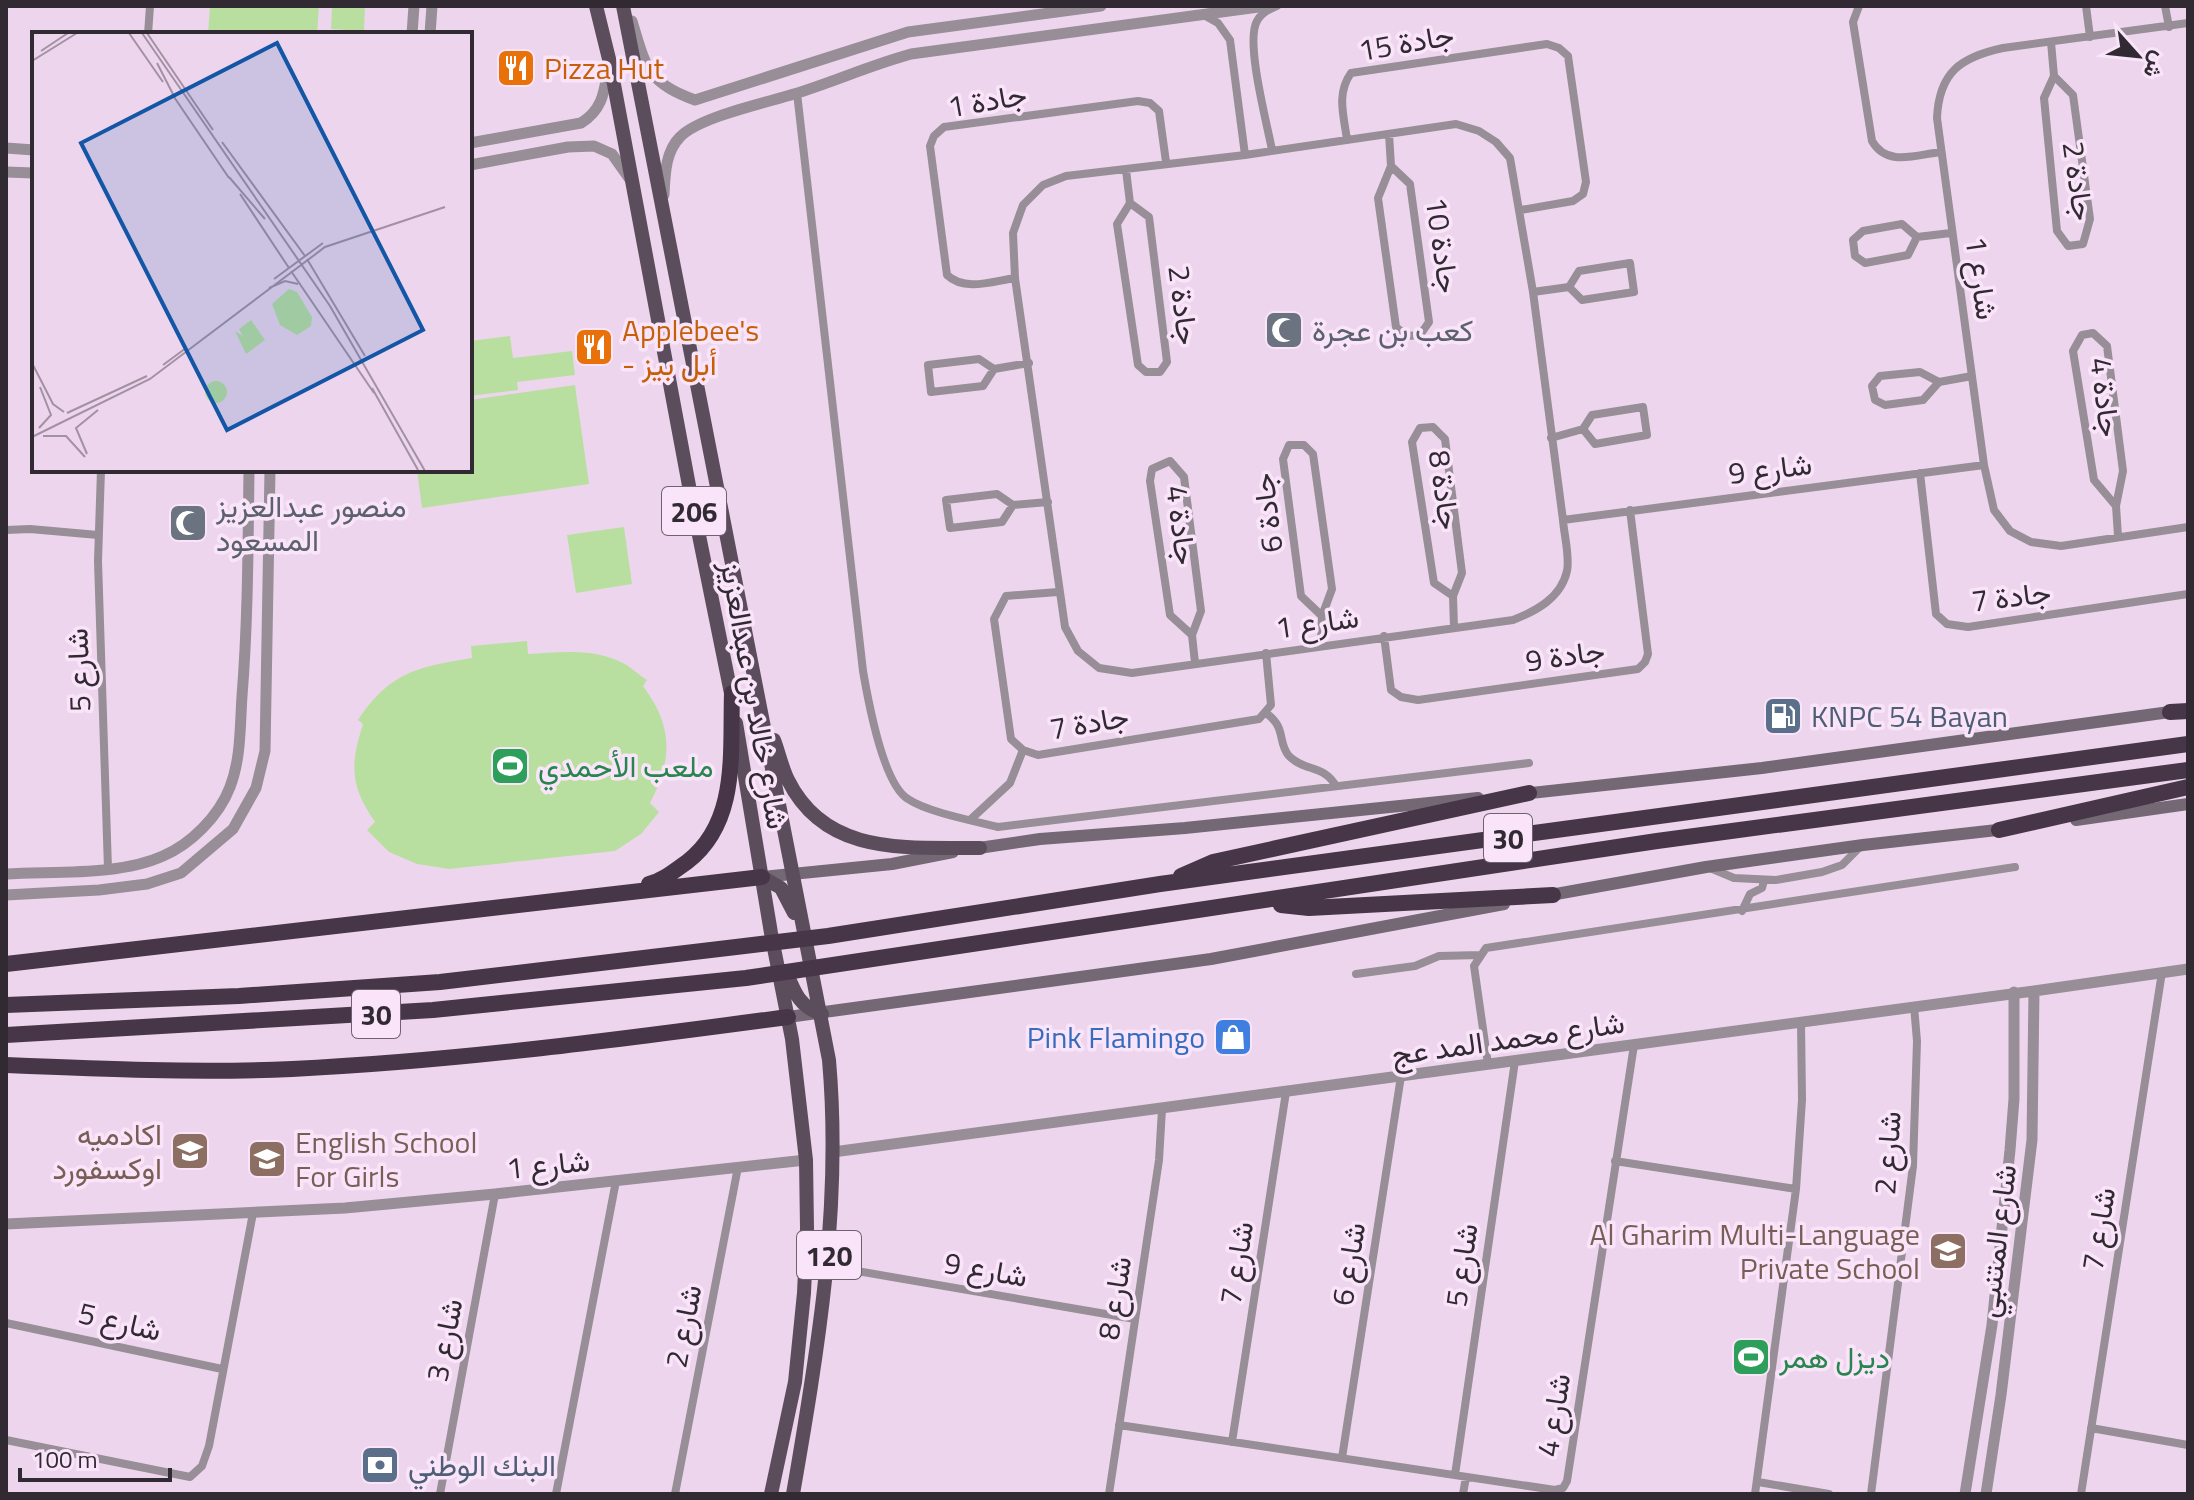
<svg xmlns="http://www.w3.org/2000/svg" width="2194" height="1500" font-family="'Titillium Web',Vazirmatn,sans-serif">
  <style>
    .green { fill: #b9dfa0 }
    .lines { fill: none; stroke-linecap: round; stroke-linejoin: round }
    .minor { stroke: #978e98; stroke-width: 8 }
    .tertiary { stroke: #978e98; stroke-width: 11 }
    .secondary { stroke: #746875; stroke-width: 12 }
    .primary { stroke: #5c4d5d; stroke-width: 14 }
    .motorway { stroke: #473648; stroke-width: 16 }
    .labels { text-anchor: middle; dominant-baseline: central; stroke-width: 7; stroke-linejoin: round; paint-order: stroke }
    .shield { fill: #fae4fa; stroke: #6e626f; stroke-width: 2 }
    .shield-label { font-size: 28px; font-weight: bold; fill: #322a33 }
    .street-label { font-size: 30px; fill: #322a33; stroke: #fae4fa }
    .food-label { font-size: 30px; fill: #c56008; stroke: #fae4fa; text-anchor: start }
    .worship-label { font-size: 30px; fill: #5b616d; stroke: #fae4fa; text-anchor: start }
    .service-label { font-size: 30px; fill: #4e5e75; stroke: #fae4fa; text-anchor: start }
    .leisure-label { font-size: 30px; fill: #27864d; stroke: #fae4fa; text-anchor: start }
    .shop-label { font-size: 30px; fill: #366cbe; stroke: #fae4fa; text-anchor: end }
    .education-label { font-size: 30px; fill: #785e54; stroke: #fae4fa; text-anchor: end }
    .inset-road { fill: none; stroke: #a291a3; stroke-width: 2 }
    .view { fill: #1456a6; fill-opacity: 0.15; stroke: #1456a6; stroke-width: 4 }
    .inset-edge { fill: none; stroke: #322a33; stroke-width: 4 }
  </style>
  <rect width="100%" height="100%" fill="#edd6ed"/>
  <path class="green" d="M210 6H319L317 34H208Z
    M332 6H365L364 31 331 29Z
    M510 336 513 358 572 351 575 375 517 382 518 390 470 396V341Z
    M575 385 589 484 422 508 417 470H470V400Z
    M624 527 632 584 576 593 567 535Z
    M527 641 528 654C557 652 594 648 621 662 630 666 639 675 647 680L643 686C673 726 673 759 650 803L659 812 641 834 615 851 449 869 417 864 389 852 367 830 375 822C350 786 350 765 363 724L358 720C390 672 417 667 472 658L471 646Z"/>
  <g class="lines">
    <path class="minor" d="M1859 6 1853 22 1872 141C1887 167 1915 155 1941 152
      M2086 6 2090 37
      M2165 6 2169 27
      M1202 14 1218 23 1230 40 1245 155
      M2188 23 2003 48C1961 57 1939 72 1937 118L1984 465 1994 510 2010 531 2031 542 2061 546 2188 527
      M148 34 150 6
      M2051 42 2054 76 2044 98 2057 231 2068 246 2083 244 2090 219 2073 95 2054 76
      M797 93 863 671C868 700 883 784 908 799 927 812 974 821 998 827L1529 763
      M1456 124 1479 131 1496 142 1510 158 1533 292 1563 520C1564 535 1570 556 1567 571 1561 598 1536 611 1513 620L1132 673 1099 668 1078 651 1065 627 1015 278 1013 233 1023 205 1043 185 1066 176 1245 155Z
      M1389 134 1391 166 1378 198 1396 327 1407 336 1420 335 1429 322 1410 184 1391 166
      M1347 140C1344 116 1336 94 1351 73L1547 44 1559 48 1568 56 1586 182 1583 194 1573 201 1521 210
      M1272 150C1267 123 1245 42 1257 21 1261 13 1269 9 1277 6
      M1126 170 1130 203 1117 224 1138 365 1146 372H1160L1167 362 1149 217 1130 203
      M1917 237 1908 255 1865 263 1855 256 1853 240 1863 231 1902 224 1917 237 1951 233
      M1630 263 1634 292 1582 300 1569 287 1579 271Z
      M1015 278C993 281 965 292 947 275L930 146 934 136 944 127 1138 101 1150 103 1159 111 1166 162
      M1533 292 1569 287
      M994 369 983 386 931 392 928 365 979 359 994 369 1029 363
      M1939 382 1923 400 1885 405 1875 400 1872 386 1880 376 1920 372 1939 382 1972 376
      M1551 438 1583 429 1592 415 1643 407 1647 435 1595 444 1583 429
      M101 470 98 561 108 869
      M1920 473 1936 614 1947 624 1968 627 2188 594
      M1013 505 1002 522 950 528 946 500 997 494 1013 505 1048 502
      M2116 506 2123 471 2107 346 2093 333 2082 335 2073 351 2094 480 2116 506 2118 536
      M1563 520 1984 465
      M6 530 30 529 98 535
      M1058 592 1006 596 994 619 1011 739 1023 750 1038 755 1259 719 1271 705 1266 653
      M1453 596 1434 583 1412 442 1420 428 1433 427 1445 439 1462 573 1453 596 1454 628
      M1192 635 1170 615 1150 481 1152 469 1170 461 1184 477 1201 611 1192 635 1195 663
      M1384 636 1391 690 1401 697 1418 700 1638 669 1645 662 1648 654 1630 510
      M1321 645 1322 616 1332 589 1313 454 1304 445H1289L1283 459 1301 596 1322 616
      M1266 713C1287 728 1277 742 1289 756 1305 772 1323 764 1336 786
      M970 820 1010 783 1023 750
      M1710 868 1734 878 1776 880 1822 872 1842 865 1861 846
      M1742 911 1750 894 1762 888 1764 881
      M1356 974 1415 966 1439 956 1480 955
      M1488 1064 1474 966 1486 948 2015 867
      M1615 1161 1796 1189
      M828 1266 1135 1319
      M6 1323 222 1369
      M1119 1425 1555 1490 1563 1488 1567 1481 1634 1045
      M2091 1428 2188 1445
      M6 1440 190 1477 202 1466 209 1446 253 1213
      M1232 1442 1286 1092
      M1342 1458 1401 1076
      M1455 1475 1515 1061
      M1758 1482 1829 1494
      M440 1494 495 1194
      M556 1494 616 1181
      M675 1494 738 1167
      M1109 1494 1159 1160 1162 1109
      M1463 1494 1466 1477
      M1755 1494 1796 1189 1802 1100 1801 1021
      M1871 1494 1913 1166 1917 1041 1914 1006
      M2081 1494 2162 972"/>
    <path class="tertiary" d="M632 21C646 67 647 83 695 100L908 32 1101 6
      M412 34 414 6
      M430 34 432 6
      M470 143 581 123C602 110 604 93 608 70
      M6 148 34 150
      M470 165 568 147 594 146 612 154 629 178
      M6 172 34 173
      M664 195C665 176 665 152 680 137 699 117 765 103 794 94 833 82 871 65 911 54L1266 6
      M6 874C54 871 119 876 163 856 191 844 219 816 230 787 241 759 240 726 242 696 248 621 248 546 249 470
      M6 895 99 890 147 884 181 873 233 829 256 788 265 751 270 470
      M833 1152 2034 991 2188 969
      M6 1224 345 1208 495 1194 806 1160
      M1965 1494 1992 1325 2010 1150 2014 1099V992
      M1986 1494 2001 1395 2032 1140 2034 991"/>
    <path class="secondary" d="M1521 794 1762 768 2177 711
      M2076 820 2188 804
      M972 849 1040 839 1185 828 1478 798
      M762 877 892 864 953 852
      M1545 896 1706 867 1863 845 2006 829
      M788 1017 1211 959 1504 904"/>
    <path class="primary" d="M596 6 610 63 690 491 733 703
      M623 6 829 1060C842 1207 818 1350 793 1494
      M736 723 771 933 792 1039 806 1160 807 1228 804 1293 795 1382 771 1494
      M774 740C779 753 782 768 788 780 826 857 908 847 980 848
      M762 877 781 888 794 913
      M786 971C794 991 799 1007 822 1014"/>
    <path class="motorway" d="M2170 712 2188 711
      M1999 830 2188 787
      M1181 876 1213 862 1529 793
      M649 884C664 880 674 871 687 862 739 822 730 753 732 693
      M1281 905 1309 908 1553 895
      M6 964 762 877
      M6 1005 239 996 440 982 736 947 828 936 1160 884 2188 744
      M6 1035 433 1010 746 978 1657 841 2188 770
      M6 1065C101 1069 197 1073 292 1069 458 1061 623 1039 788 1017"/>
  </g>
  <defs>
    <symbol id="restaurant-square" viewBox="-11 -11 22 22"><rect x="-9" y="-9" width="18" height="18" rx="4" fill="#e8710a" stroke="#fae4fa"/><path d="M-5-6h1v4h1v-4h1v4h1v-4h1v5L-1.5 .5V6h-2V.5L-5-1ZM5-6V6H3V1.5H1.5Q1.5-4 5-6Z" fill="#fff"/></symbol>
    <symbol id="mosque-square" viewBox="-11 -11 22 22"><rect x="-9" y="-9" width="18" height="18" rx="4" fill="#6b7280" stroke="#fae4fa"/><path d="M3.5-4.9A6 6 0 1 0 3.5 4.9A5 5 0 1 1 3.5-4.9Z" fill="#fff"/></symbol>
    <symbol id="fuel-square" viewBox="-11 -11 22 22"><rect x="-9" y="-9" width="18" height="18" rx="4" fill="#5c6f8a" stroke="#fae4fa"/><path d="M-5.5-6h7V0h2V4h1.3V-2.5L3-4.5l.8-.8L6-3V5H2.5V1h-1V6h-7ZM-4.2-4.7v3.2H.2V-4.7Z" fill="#fff"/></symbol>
    <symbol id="stadium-square" viewBox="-11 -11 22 22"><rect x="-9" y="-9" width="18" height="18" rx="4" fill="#2e9e5b" stroke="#fae4fa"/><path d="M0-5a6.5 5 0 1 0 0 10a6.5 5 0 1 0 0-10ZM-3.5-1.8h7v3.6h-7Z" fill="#fff"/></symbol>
    <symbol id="shop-square" viewBox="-11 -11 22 22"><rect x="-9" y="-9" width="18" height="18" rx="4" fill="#3f7fe0" stroke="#fae4fa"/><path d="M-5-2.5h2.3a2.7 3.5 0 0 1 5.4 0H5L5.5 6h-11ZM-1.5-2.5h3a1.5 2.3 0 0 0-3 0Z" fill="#fff"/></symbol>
    <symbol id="school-square" viewBox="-11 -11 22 22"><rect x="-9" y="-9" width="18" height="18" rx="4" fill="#8d6e63" stroke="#fae4fa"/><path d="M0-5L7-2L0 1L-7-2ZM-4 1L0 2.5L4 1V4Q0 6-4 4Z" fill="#fff"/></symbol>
    <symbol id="bank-square" viewBox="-11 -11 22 22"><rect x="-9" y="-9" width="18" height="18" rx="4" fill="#5c6f8a" stroke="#fae4fa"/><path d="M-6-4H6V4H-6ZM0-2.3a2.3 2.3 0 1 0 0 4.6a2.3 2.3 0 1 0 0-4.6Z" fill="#fff"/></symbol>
  </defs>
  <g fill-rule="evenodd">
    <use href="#restaurant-square" x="494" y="46" width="44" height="44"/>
    <use href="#mosque-square" x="1262" y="308" width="44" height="44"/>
    <use href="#restaurant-square" x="572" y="325" width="44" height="44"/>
    <use href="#mosque-square" x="166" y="501" width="44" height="44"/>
    <use href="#fuel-square" x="1761" y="694" width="44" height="44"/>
    <use href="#stadium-square" x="488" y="744" width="44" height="44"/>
    <use href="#shop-square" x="1211" y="1015" width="44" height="44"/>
    <use href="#school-square" x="168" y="1129" width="44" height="44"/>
    <use href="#school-square" x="245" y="1137" width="44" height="44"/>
    <use href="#school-square" x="1926" y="1229" width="44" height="44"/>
    <use href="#stadium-square" x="1729" y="1335" width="44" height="44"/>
    <use href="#bank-square" x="358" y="1443" width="44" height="44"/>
  </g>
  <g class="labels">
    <g class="shield">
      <rect x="662" y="487" width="64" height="48" rx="6"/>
      <rect x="1484" y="814" width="48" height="48" rx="6"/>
      <rect x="352" y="990" width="48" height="48" rx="6"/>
      <rect x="797" y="1231" width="64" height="48" rx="6"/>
    </g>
    <g class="shield-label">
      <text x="694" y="511">206</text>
      <text x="1508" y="838">30</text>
      <text x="376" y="1014">30</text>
      <text x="829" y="1255">120</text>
    </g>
    <g class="street-label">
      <text transform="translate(1406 42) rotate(-10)">جادة 15</text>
      <text transform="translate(987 100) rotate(-10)">جادة 1</text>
      <text transform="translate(2079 181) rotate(82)">جادة 2</text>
      <text transform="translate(1443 245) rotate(82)">جادة 10</text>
      <text transform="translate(1982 278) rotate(82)">شارع 1</text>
      <text transform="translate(1184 305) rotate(83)">جادة 2</text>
      <text transform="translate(2106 397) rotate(83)">جادة 4</text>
      <text transform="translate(1770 468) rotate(-7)">شارع 9</text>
      <text transform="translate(1445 490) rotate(82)">جادة 8</text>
      <text transform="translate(1267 513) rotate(-97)">جادة 6</text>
      <text transform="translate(1182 525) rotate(83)">جادة 4</text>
      <text transform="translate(2011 596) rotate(-7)">جادة 7</text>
      <text transform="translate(1317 622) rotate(-8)">شارع 1</text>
      <text transform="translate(1565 655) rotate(-8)">جادة 9</text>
      <text transform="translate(78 670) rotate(-92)">شارع 5</text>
      <text transform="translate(755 695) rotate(80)">شارع خالد بن عبدالعزيز</text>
      <text transform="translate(1089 722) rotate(-10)">جادة 7</text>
      <text transform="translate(1508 1038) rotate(-8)">شارع محمد المد عج</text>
      <text transform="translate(1887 1153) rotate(-86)">شارع 2</text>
      <text transform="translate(548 1164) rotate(-6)">شارع 1</text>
      <text transform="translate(2098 1229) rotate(-81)">شارع 7</text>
      <text transform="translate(1996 1241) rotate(-83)">شارع المتنبي</text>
      <text transform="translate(1236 1263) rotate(-81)">شارع 7</text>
      <text transform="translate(1348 1264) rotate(-81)">شارع 6</text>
      <text transform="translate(1461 1265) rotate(-82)">شارع 5</text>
      <text transform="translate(986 1269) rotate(10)">شارع 9</text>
      <text transform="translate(1114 1298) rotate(-81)">شارع 8</text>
      <text transform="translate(120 1321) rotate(13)">شارع 5</text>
      <text transform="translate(683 1326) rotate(-79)">شارع 2</text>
      <text transform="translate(444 1340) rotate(-79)">شارع 3</text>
      <text transform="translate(1553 1415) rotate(-81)">شارع 4</text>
    </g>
    <g class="food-label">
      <text x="544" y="68">Pizza Hut</text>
      <text x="622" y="330">Applebee's<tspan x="622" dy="34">- أبل بيز</tspan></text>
    </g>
    <g class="worship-label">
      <text x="1312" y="330">كعب بن عجرة</text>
      <text x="216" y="506">منصور عبدالعزيز<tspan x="216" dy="34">المسعود</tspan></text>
    </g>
    <g class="service-label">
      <text x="1811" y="716">KNPC 54 Bayan</text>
      <text x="408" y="1465">البنك الوطني</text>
    </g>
    <g class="leisure-label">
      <text x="538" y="766">ملعب الأحمدي</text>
      <text x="1779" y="1357">ديزل همر</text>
    </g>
    <g class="shop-label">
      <text x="1205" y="1037">Pink Flamingo</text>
    </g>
    <g class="education-label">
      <text x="162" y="1134">اكادميه<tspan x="162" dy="34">اوكسفورد</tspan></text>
      <text x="295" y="1142" text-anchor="start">English School<tspan x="295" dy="34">For Girls</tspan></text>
      <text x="1920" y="1234">Al Gharim Multi-Language<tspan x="1920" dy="34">Private School</tspan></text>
    </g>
  </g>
  <g transform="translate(32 32)">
    <rect width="440" height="440" fill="#edd6ed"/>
    <path d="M257 257 265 260 280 285 279 294 265 303 248 293 240 272ZM219 288 233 308 214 322 203 299 211 304 207 297ZM173 360a11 11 0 1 1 22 0a11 11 0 1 1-22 0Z" fill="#b9dfa0"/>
    <path class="inset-road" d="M97 1 131 50M110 1 298 274 393 439M115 1 181 98M9 19 36 1M0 29 45 1M125 31 143 66M140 62 197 146M190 110 273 224M197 145 233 187M208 162 257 236M275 227 333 324M259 239 342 361M242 247 291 211M237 256 253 249 266 252M0 331 21 372 32 380M131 333 154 316M340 356 386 438M35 381 115 344M7 396 19 383 8 355M11 404H34L53 425M0 405 118 347 293 215 413 175M55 422 44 396 66 378"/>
    <path class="view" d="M245 11 391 298 195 398 49 111Z"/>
    <rect width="440" height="440" class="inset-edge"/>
  </g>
  <rect width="2194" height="1500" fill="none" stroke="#322a33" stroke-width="16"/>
  <g transform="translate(2138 56) rotate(117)" stroke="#fae4fa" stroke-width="6" paint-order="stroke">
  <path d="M0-6L14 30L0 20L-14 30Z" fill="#322a33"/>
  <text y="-12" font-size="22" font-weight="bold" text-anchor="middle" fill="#322a33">ش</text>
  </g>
  <path d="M20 1468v12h150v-12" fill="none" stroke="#322a33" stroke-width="4"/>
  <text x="32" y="1468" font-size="24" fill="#322a33" stroke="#fae4fa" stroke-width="6" paint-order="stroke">100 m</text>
</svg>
